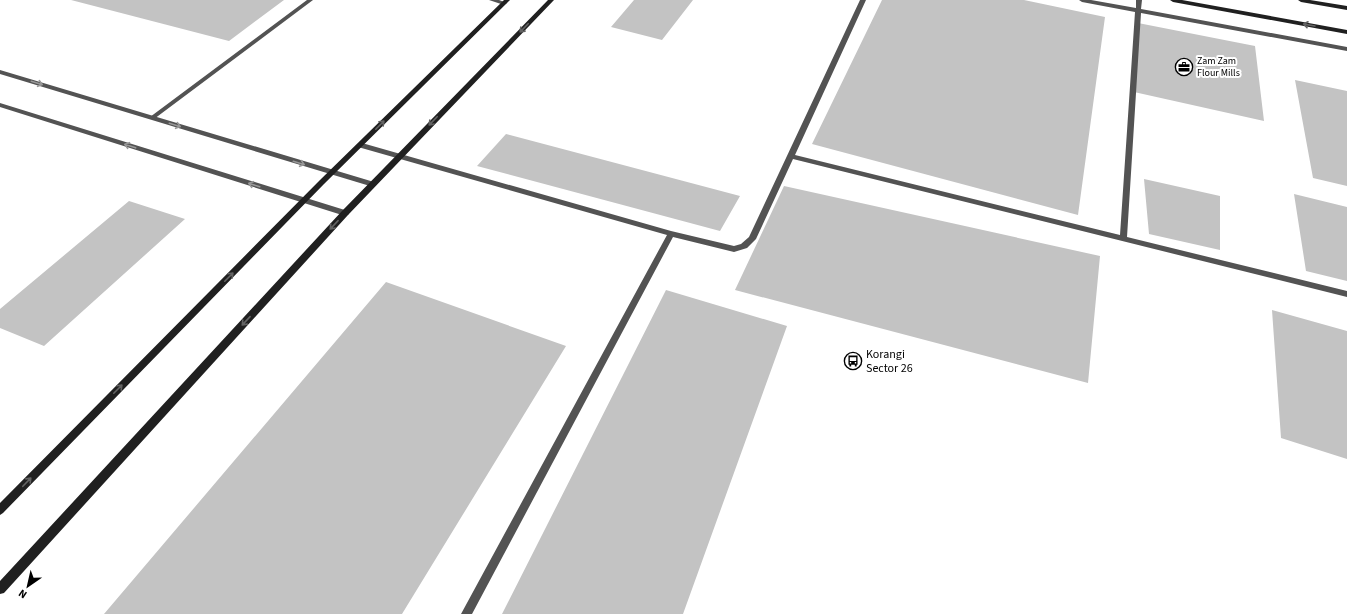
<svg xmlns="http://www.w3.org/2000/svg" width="1347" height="614" font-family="'Source Sans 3',sans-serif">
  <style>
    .building { fill: #c3c3c3 }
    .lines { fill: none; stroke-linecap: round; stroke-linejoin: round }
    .lane { fill: #535353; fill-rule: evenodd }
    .street { fill: #535353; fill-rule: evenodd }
    .secondary { fill: #202020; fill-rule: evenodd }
    .oneway { stroke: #636363 }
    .oneway2 { stroke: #989898 }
    .labels { text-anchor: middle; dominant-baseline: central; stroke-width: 4; stroke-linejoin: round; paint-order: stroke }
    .far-poi-label { font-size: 10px; fill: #000; stroke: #fff; text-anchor: start }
    .poi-label { font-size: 12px; fill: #000; stroke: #fff; text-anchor: start }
  </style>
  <rect width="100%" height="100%" fill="#fff"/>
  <path class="building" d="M71 0H284L229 41Z
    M634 0H693L662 40 611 27Z
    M882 0H1024L1105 17 1078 215 812 144Z
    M1138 23 1255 46 1264 121 1134 92Z
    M1295 80 1347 91V186L1313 178Z
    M506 134 740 196 720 231 477 166Z
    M1144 179 1220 196V250L1149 234Z
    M784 186 1100 256 1088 383 735 290Z
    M1294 194 1347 207V281L1306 271Z
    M129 201 185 219 44 346 0 328V309Z
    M386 282 566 346 402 614H104Z
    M666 290 787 326 683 614H502Z
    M1272 310 1347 331V459L1281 438Z"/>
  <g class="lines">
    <path class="lane" d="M307 0H313L154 119H150V117Z
      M860 0H866L795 155 1120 235 1135 12 1082 2 1079 0H1091L1136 8V0H1142L1141 9 1347 47V51L1141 13 1127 237 1347 291V297L793 159 756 239 747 248 734 252 673 237 472 614H461L667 235 358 147V143H362L671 231 734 246 741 244 749 237Z"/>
    <path class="street" d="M489 0H499L507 3 504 5Z
      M0 70 374 182 375 184 374 186H370L0 74Z
      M0 103 348 211 349 213 348 215H342L0 107Z"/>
    <path class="secondary" d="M504 0H510L324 184 3 513 0 515V503L320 180Z
      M548 0H554L348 215 4 593 0 594V581L342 211Z
      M1170 0H1182L1347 30V34L1173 2Z
      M1298 0H1310L1347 6V10L1301 2Z"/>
  </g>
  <defs><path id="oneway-shaft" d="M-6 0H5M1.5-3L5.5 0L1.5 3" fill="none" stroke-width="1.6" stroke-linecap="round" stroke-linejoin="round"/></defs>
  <g class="oneway">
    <use href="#oneway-shaft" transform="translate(1309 25) rotate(-170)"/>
    <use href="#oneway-shaft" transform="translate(524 28) rotate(134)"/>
    <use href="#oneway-shaft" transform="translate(433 121) rotate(134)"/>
    <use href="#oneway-shaft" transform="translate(380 125) rotate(-45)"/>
    <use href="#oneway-shaft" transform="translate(334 225) rotate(133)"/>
    <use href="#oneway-shaft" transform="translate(229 277) rotate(-45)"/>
    <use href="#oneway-shaft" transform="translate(246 321) rotate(133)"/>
    <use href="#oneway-shaft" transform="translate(118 389) rotate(-45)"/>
    <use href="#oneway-shaft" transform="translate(27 482) rotate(-46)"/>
  </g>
  <g class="oneway2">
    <use href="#oneway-shaft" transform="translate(37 83) rotate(17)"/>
    <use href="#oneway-shaft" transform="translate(175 125) rotate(17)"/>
    <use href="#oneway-shaft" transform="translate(130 146) rotate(-162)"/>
    <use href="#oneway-shaft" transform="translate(299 163) rotate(17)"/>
    <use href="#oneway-shaft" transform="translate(254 185) rotate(-162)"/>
  </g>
  <defs>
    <symbol id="office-ring" viewBox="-11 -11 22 22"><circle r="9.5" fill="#fff" stroke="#000" stroke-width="1.5"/><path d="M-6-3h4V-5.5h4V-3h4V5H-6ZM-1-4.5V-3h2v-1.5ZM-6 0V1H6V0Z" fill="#000"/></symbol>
    <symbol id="bus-ring" viewBox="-11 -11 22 22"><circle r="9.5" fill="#fff" stroke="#000" stroke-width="1.5"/><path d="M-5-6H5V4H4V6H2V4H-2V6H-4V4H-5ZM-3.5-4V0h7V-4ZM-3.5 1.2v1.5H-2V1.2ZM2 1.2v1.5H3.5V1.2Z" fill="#000"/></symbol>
  </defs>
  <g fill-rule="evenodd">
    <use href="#office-ring" x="1174" y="57" width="20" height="20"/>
    <use href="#bus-ring" x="843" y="351" width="20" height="20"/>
  </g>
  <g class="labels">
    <g class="far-poi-label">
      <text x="1197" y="61">Zam Zam<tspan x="1197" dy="12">Flour Mills</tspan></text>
    </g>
    <g class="poi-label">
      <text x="866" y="354">Korangi<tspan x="866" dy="14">Sector 26</tspan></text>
    </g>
  </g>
  <g transform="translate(28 586) rotate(214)" stroke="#ffffff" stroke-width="3" paint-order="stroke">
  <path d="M0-3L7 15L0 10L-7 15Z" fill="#000000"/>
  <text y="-6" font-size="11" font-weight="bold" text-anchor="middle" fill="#000000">N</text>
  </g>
</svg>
